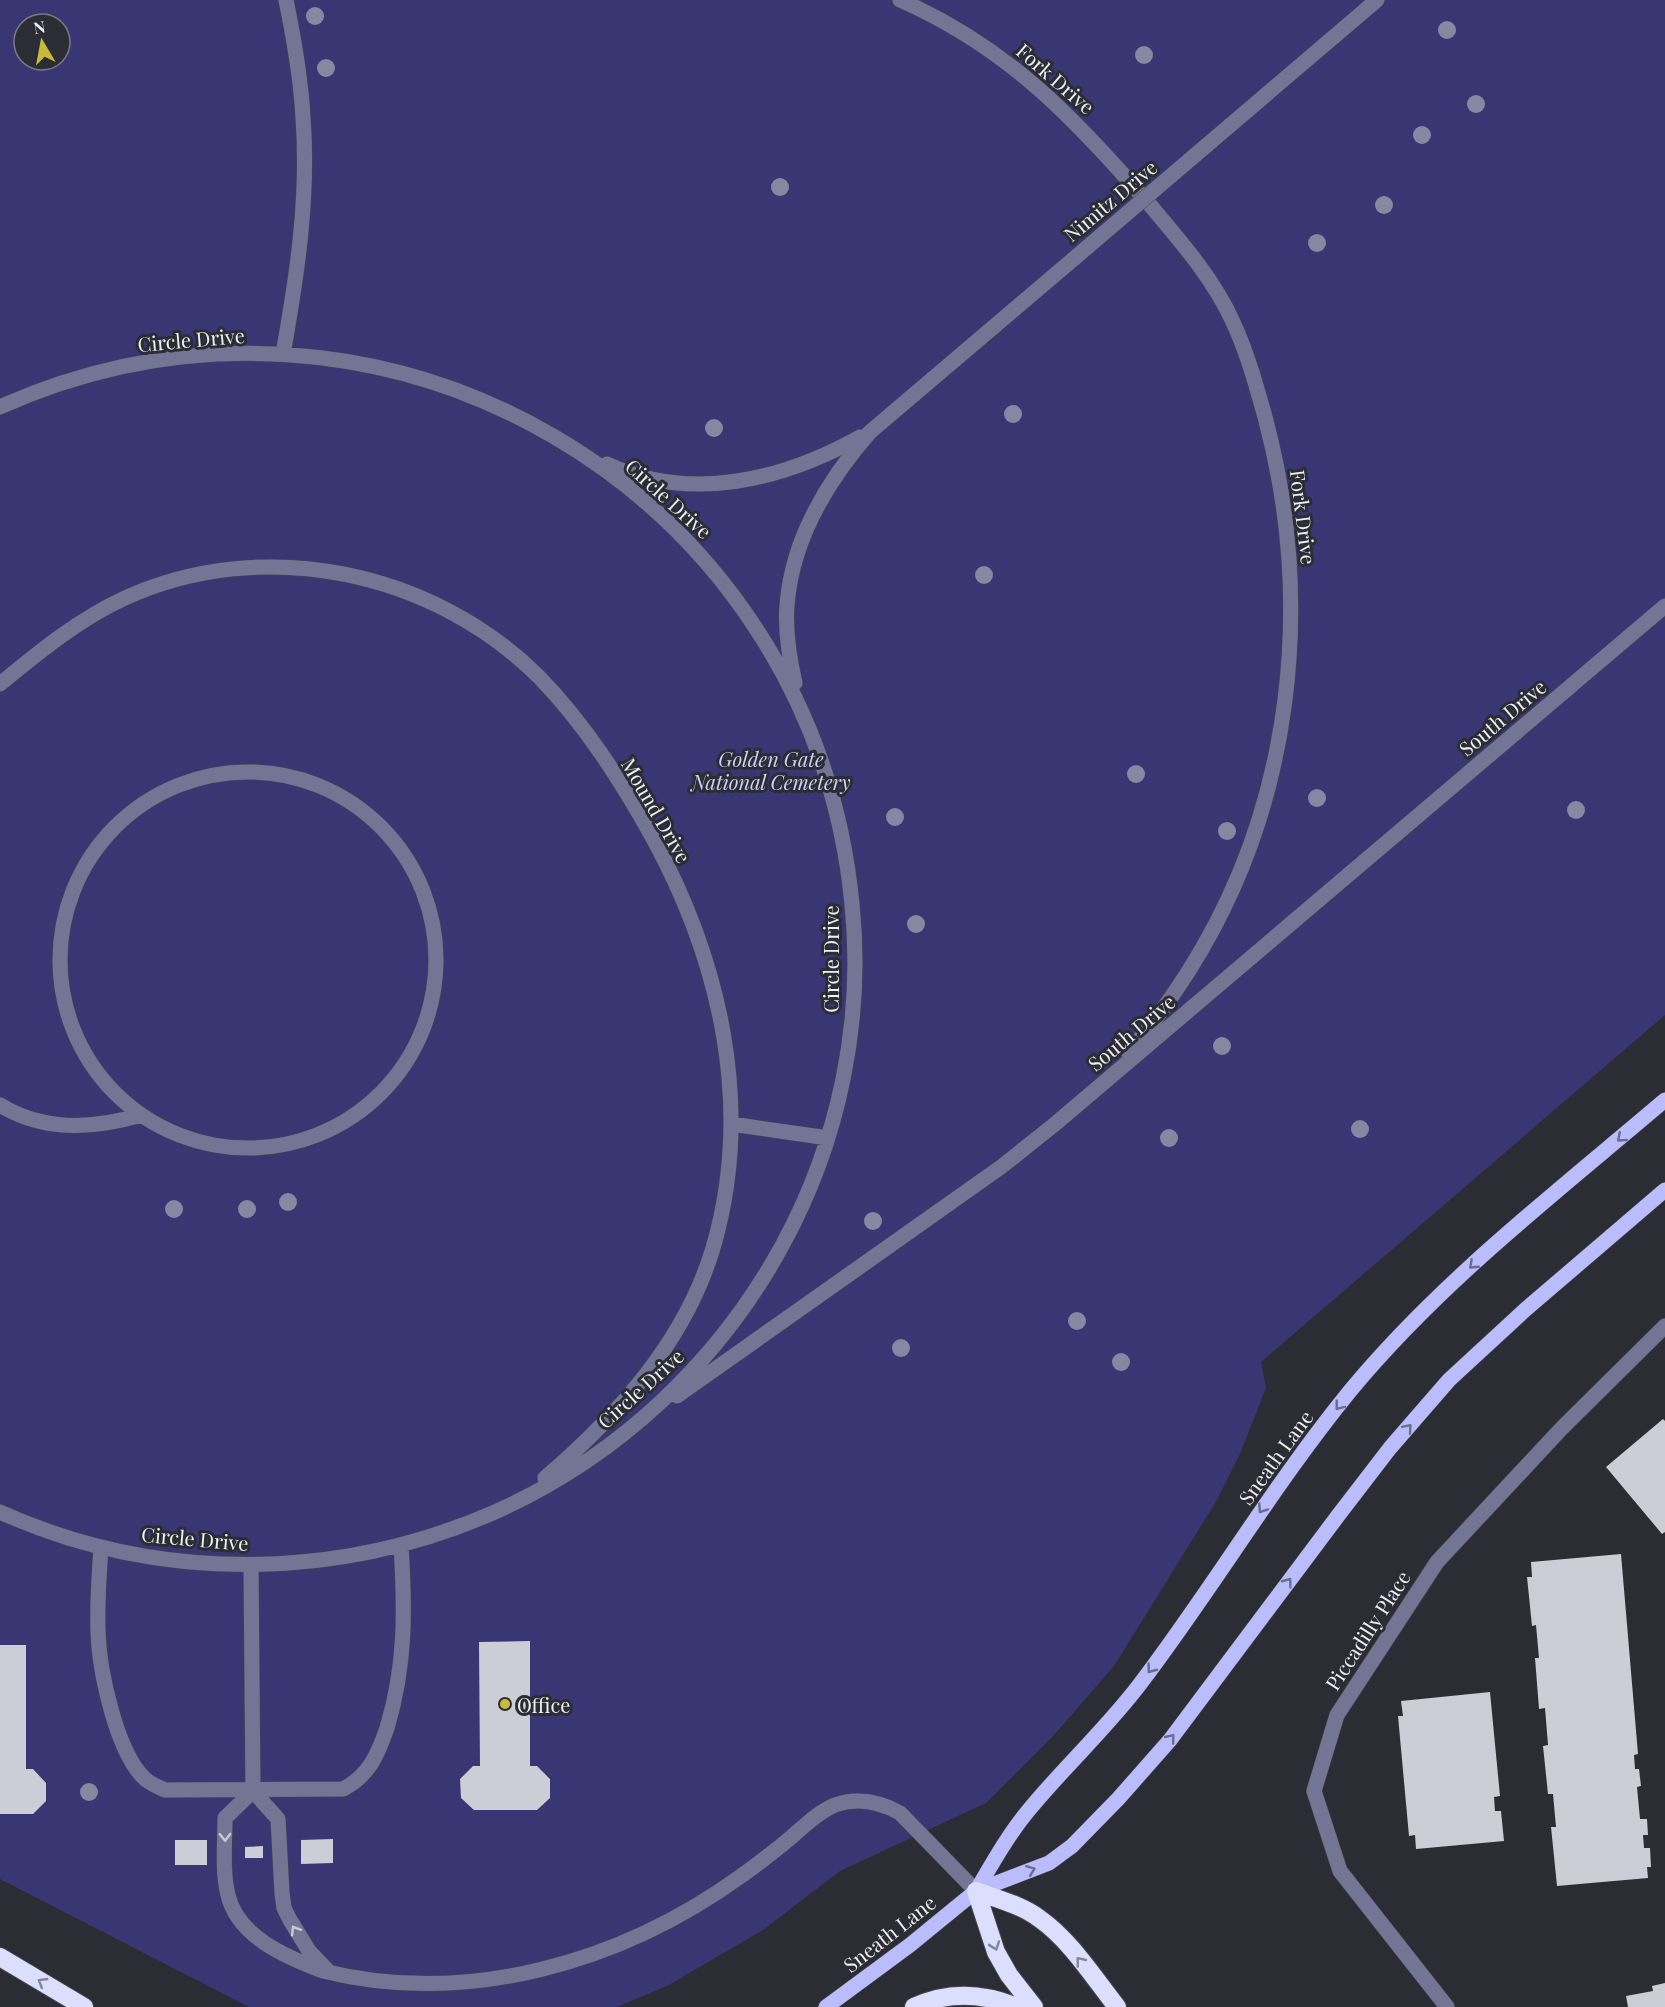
<svg xmlns="http://www.w3.org/2000/svg" width="1665" height="2007" font-family="'Playfair Display',serif">
  <style>
    .green { fill: #3a3674; fill-rule: evenodd }
    .building { fill: #cdcdd7 }
    .lines { fill: none; stroke-linecap: round; stroke-linejoin: round }
    .minor-casing { stroke: #47474f; stroke-width: 16 }
    .major-casing { stroke: #47474f; stroke-width: 16 }
    .highway-casing { stroke: #47474f; stroke-width: 20 }
    .minor { stroke: #747594; stroke-width: 15 }
    .major { stroke: #bbbcfb; stroke-width: 15 }
    .highway { stroke: #dcdefd; stroke-width: 18 }
    .minor-bridge-casing { stroke: #47474f; stroke-width: 16; stroke-linecap: butt }
    .minor-bridge { stroke: #747594; stroke-width: 15 }
    .tree { fill: #8687a0 }
    .oneway { stroke: #6c6d8e }
    .oneway2 { stroke: #c9cad6 }
    .oneway3 { stroke: #848598 }
    .poi-dot { fill: #c8bb3b; stroke: #2c2c34; stroke-width: 2 }
    .labels { text-anchor: middle; dominant-baseline: central; stroke-width: 6; stroke-linejoin: round; paint-order: stroke }
    .street-label { font-size: 20px; fill: #eeeef3; stroke: #2c2c34 }
    .park-label { font-size: 20px; font-style: italic; fill: #cfd1f8; stroke: #2c2c34 }
    .poi-label { font-size: 20px; fill: #eeeef3; stroke: #2c2c34; text-anchor: start }
  </style>
  <rect width="100%" height="100%" fill="#2c2c34"/>
  <path class="green" d="M0 0H1665V1015L1261 1362 1266 1388 1240 1454 1217 1500 1114 1666 1054 1735 986 1803 840 1871 763 1930 667 1986 617 2007H249L0 1879ZM24 24H60V60H24Z"/>
  <path class="building" d="M1663 1419 1665 1421V1532L1662 1534 1606 1467Z
    M1621 1554 1638 1754 1634 1755 1635 1769H1639L1641 1786 1637 1787 1640 1819H1647L1648 1835H1643L1644 1848H1650L1651 1867H1647L1648 1878 1557 1886 1551 1827H1556L1553 1794H1548L1543 1746 1548 1745 1545 1708 1539 1709 1535 1658H1539L1536 1625 1532 1626 1527 1577H1532L1531 1562Z
    M530 1641V1766H537L550 1779V1798L537 1810H474L461 1798 460 1779 473 1766H480L479 1642Z
    M0 1645H26V1769H33L46 1783V1801L33 1814H0Z
    M1490 1692 1500 1796 1494 1797 1495 1811H1501L1504 1841 1416 1849 1415 1835 1409 1836 1398 1716H1403L1401 1701Z
    M333 1839V1863L301 1864V1840Z
    M175 1840H207V1865H175Z
    M263 1846V1858H245V1847Z
    M1665 1983V2007H1628L1626 1996 1653 1991 1652 1986Z"/>
  <g class="lines">
    <defs>
      <path id="minor" d="M900 0C1007 47 1075 118 1150 205 1181 242 1213 278 1233 322 1247 352 1256 385 1265 417 1315 604 1293 807 1188 972 1170 1000 1151 1028 1128 1052
        M1207 145 1377 0
        M283 354C297 276 309 197 303 118 301 78 294 39 286 0
        M0 407C381 237 812 490 852 904 864 1021 839 1141 783 1244 719 1362 618 1457 495 1512 338 1581 157 1583 0 1512
        M607 464C691 503 783 480 860 437
        M795 683C789 657 785 631 787 605 792 540 828 480 870 432L1077 256
        M0 684C39 652 79 619 125 598 263 535 433 571 539 677 585 724 621 781 653 838 721 963 754 1108 713 1248 685 1342 618 1415 545 1478
        M60 960a188 188 0 1 1 376 0a188 188 0 1 1-376 0Z
        M0 1105C44 1132 93 1129 141 1115
        M731 1124 828 1138
        M677 1396 1001 1167 1055 1124 1665 606
        M101 1548C99 1575 97 1603 98 1631 99 1669 116 1752 145 1779 151 1784 158 1787 165 1790L343 1789C369 1776 378 1754 387 1728 406 1665 405 1609 401 1545
        M251 1565 253 1791 278 1819 282 1893 284 1908 290 1920 309 1951 328 1971
        M253 1791 225 1818C225 1842 222 1871 228 1895 238 1937 286 1957 323 1971 468 2007 622 1962 741 1876 757 1865 773 1852 788 1840 802 1828 818 1812 835 1805 858 1797 880 1802 900 1813L976 1891
        M1447 2007 1340 1871 1314 1791 1337 1715 1437 1562 1561 1429 1665 1326"/>
      <path id="major" d="M976 1891C992 1864 1008 1835 1028 1811 1064 1767 1106 1729 1140 1684 1213 1588 1274 1484 1350 1391 1441 1281 1557 1192 1665 1100
        M826 2007 910 1945 976 1891 1049 1863 1072 1846 1118 1799 1170 1740 1337 1517 1390 1448 1449 1380 1526 1309 1665 1190"/>
      <path id="highway" d="M976 1891C997 1899 1022 1905 1040 1919 1070 1940 1094 1978 1117 2007
        M976 1891 996 1952 1009 1975 1034 2007
        M0 1957 84 2007
        M914 2007C948 1991 983 1993 1017 2007"/>
    </defs>
    <use href="#minor" class="minor-casing"/>
    <use href="#major" class="major-casing"/>
    <use href="#highway" class="highway-casing"/>
    <use href="#minor" class="minor"/>
    <use href="#major" class="major"/>
    <use href="#highway" class="highway"/>
    <defs>
      <path id="minor-bridge" d="M1077 256 1207 145"/>
    </defs>
    <use href="#minor-bridge" class="minor-bridge-casing"/>
    <use href="#minor-bridge" class="minor-bridge"/>
  </g>
  <g class="tree">
    <circle cx="315" cy="16" r="9"/>
    <circle cx="1447" cy="30" r="9"/>
    <circle cx="1144" cy="55" r="9"/>
    <circle cx="326" cy="68" r="9"/>
    <circle cx="1476" cy="104" r="9"/>
    <circle cx="1422" cy="135" r="9"/>
    <circle cx="780" cy="187" r="9"/>
    <circle cx="1384" cy="205" r="9"/>
    <circle cx="1317" cy="243" r="9"/>
    <circle cx="1013" cy="414" r="9"/>
    <circle cx="714" cy="428" r="9"/>
    <circle cx="984" cy="575" r="9"/>
    <circle cx="1136" cy="774" r="9"/>
    <circle cx="1317" cy="798" r="9"/>
    <circle cx="1576" cy="810" r="9"/>
    <circle cx="895" cy="817" r="9"/>
    <circle cx="1227" cy="831" r="9"/>
    <circle cx="916" cy="924" r="9"/>
    <circle cx="1222" cy="1046" r="9"/>
    <circle cx="1360" cy="1129" r="9"/>
    <circle cx="1169" cy="1138" r="9"/>
    <circle cx="288" cy="1202" r="9"/>
    <circle cx="174" cy="1209" r="9"/>
    <circle cx="247" cy="1209" r="9"/>
    <circle cx="873" cy="1221" r="9"/>
    <circle cx="1077" cy="1321" r="9"/>
    <circle cx="901" cy="1348" r="9"/>
    <circle cx="1121" cy="1362" r="9"/>
    <circle cx="89" cy="1792" r="9"/>
  </g>
  <defs><path id="oneway-chevron" d="M-2-3.5L2.5 0L-2 3.5" fill="none" stroke-width="1.6" stroke-linecap="round" stroke-linejoin="round" transform="scale(1.5)"/></defs>
  <g class="oneway">
    <use href="#oneway-chevron" transform="translate(1621 1138) rotate(139)"/>
    <use href="#oneway-chevron" transform="translate(1473 1265) rotate(137)"/>
    <use href="#oneway-chevron" transform="translate(1339 1406) rotate(128)"/>
    <use href="#oneway-chevron" transform="translate(1408 1428) rotate(-49)"/>
    <use href="#oneway-chevron" transform="translate(1262 1509) rotate(124)"/>
    <use href="#oneway-chevron" transform="translate(1288 1582) rotate(-53)"/>
    <use href="#oneway-chevron" transform="translate(1151 1669) rotate(127)"/>
    <use href="#oneway-chevron" transform="translate(1171 1738) rotate(-51)"/>
    <use href="#oneway-chevron" transform="translate(1031 1870) rotate(-21)"/>
  </g>
  <g class="oneway2">
    <use href="#oneway-chevron" transform="translate(225 1837) rotate(89)"/>
    <use href="#oneway-chevron" transform="translate(295 1930) rotate(-121)"/>
  </g>
  <g class="oneway3">
    <use href="#oneway-chevron" transform="translate(995 1946) rotate(71)"/>
    <use href="#oneway-chevron" transform="translate(1080 1961) rotate(-129)"/>
    <use href="#oneway-chevron" transform="translate(42 1982) rotate(-149)"/>
  </g>
  <circle class="poi-dot" cx="505" cy="1704" r="6"/>
  <g class="labels">
    <g class="street-label">
      <text transform="translate(1056 78) rotate(41)">Fork Drive</text>
      <text transform="translate(1110 200) rotate(-40)">Nimitz Drive</text>
      <text transform="translate(191 339) rotate(-5)">Circle Drive</text>
      <text transform="translate(669 498) rotate(42)">Circle Drive</text>
      <text transform="translate(1304 517) rotate(83)">Fork Drive</text>
      <text transform="translate(1502 717) rotate(-40)">South Drive</text>
      <text transform="translate(657 810) rotate(60)">Mound Drive</text>
      <text transform="translate(830 959) rotate(-90)">Circle Drive</text>
      <text transform="translate(1131 1032) rotate(-40)">South Drive</text>
      <text transform="translate(640 1388) rotate(-42)">Circle Drive</text>
      <text transform="translate(1275 1457) rotate(-54)">Sneath Lane</text>
      <text transform="translate(195 1538) rotate(5)">Circle Drive</text>
      <text transform="translate(1367 1630) rotate(-57)">Piccadilly Place</text>
      <text transform="translate(889 1933) rotate(-38)">Sneath Lane</text>
    </g>
    <g class="park-label">
      <text x="771" y="758">Golden Gate<tspan x="771" dy="23">National Cemetery</tspan></text>
    </g>
    <g class="poi-label">
      <text x="517" y="1704">Office</text>
    </g>
  </g>
  <g transform="translate(42 42) rotate(350)"><circle r="28" fill="#2c2c34" stroke="#7a7a80" stroke-width="1.5"/>
  <path d="M0-4.5L10 22L0 15L-10 22Z" fill="#c8bb3b"/>
  <text y="-9" font-size="16" font-weight="bold" text-anchor="middle" fill="#eeeef3">N</text>
  </g>
</svg>
